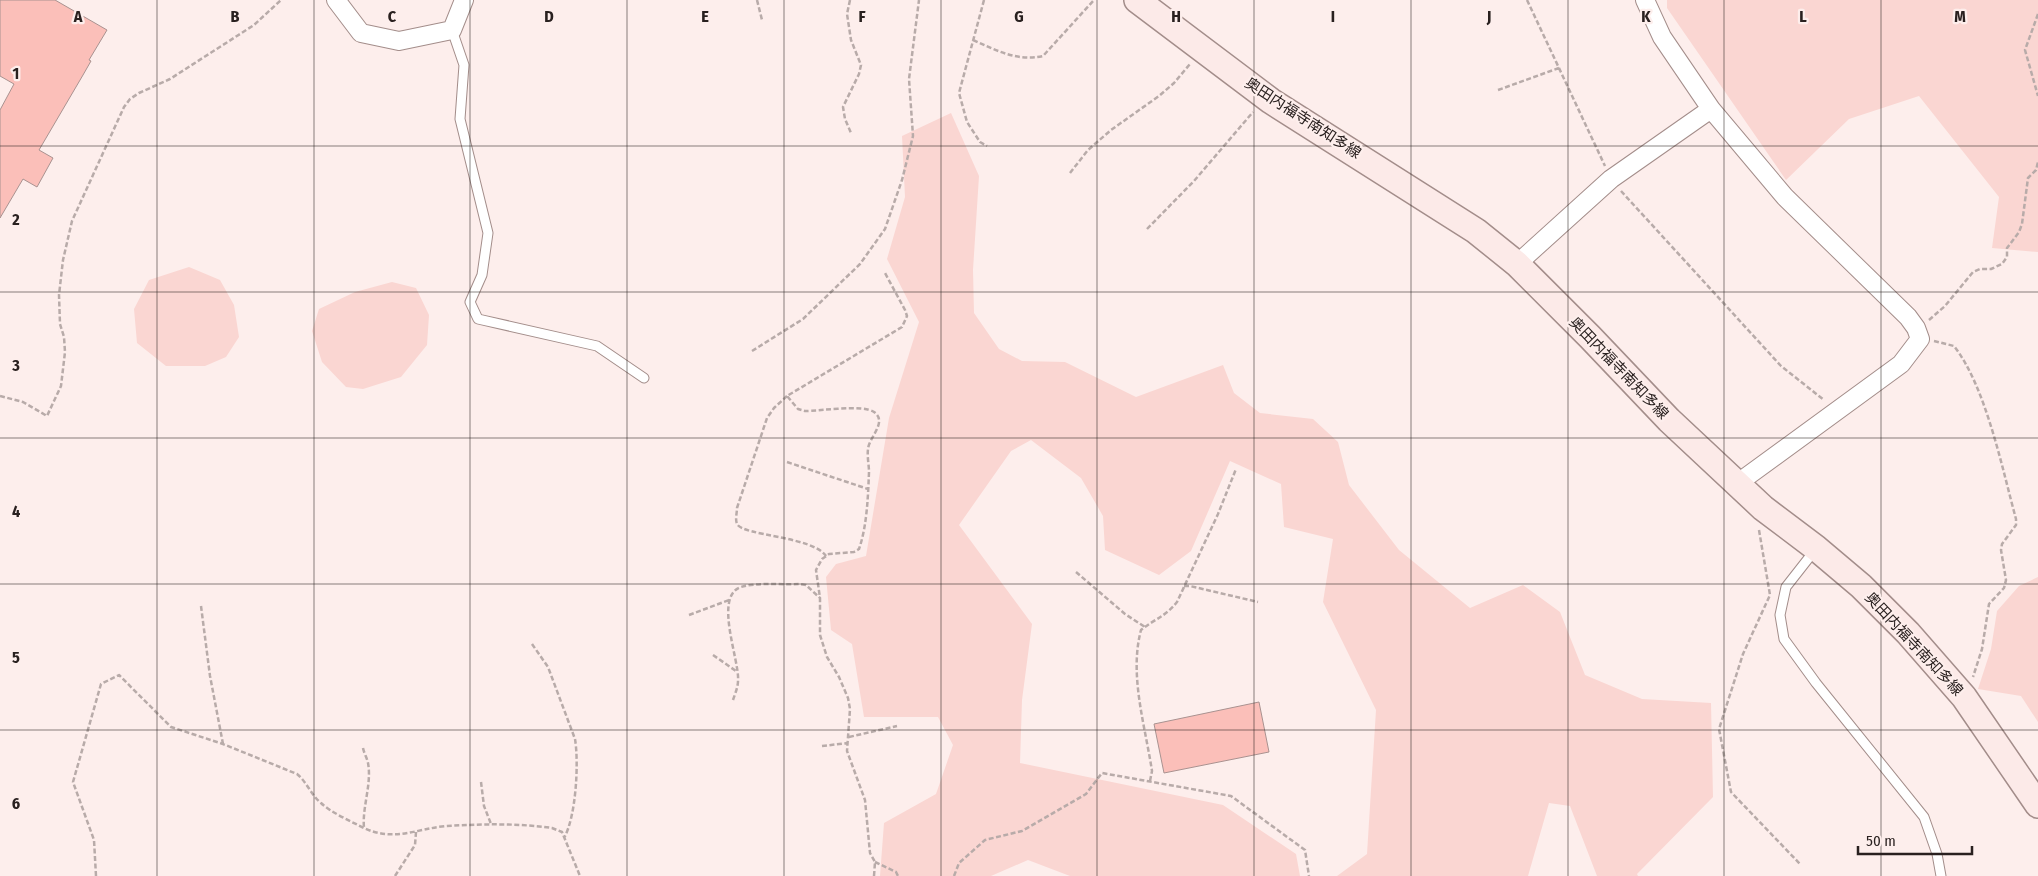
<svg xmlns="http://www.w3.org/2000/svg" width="2038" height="876" font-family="'Fira Sans Condensed','Noto Sans JP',sans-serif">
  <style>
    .green { fill: #fad6d2 }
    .building { fill: #fbbfb9; stroke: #a99290 }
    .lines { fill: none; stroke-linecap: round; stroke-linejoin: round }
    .service-casing { stroke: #a38d8a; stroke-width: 11 }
    .minor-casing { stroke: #a38d8a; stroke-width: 20 }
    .secondary-casing { stroke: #a38d8a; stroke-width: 28 }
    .path { stroke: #b8aba9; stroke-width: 2.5; stroke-dasharray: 5 2.5; stroke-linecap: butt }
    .service { stroke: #fff; stroke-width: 9 }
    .minor { stroke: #fff; stroke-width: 18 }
    .secondary { stroke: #fceae8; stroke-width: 25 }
    .grid { fill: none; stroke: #29201f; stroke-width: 1; stroke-opacity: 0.55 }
    .labels { text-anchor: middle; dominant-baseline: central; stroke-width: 4.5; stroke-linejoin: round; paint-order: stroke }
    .street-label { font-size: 15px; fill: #29201f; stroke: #fdeeec }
    .grid-label { font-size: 16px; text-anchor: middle; font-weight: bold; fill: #29201f; stroke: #fdeeec; stroke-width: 4.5; stroke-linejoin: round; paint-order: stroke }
  </style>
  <rect width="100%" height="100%" fill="#fdeeec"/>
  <path class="green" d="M1667 0H2038V252L1992 248 1999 197 1919 96 1849 119 1786 180 1667 8Z
    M951 113 979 176 973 270 974 313 999 349 1022 361 1065 362 1136 397 1223 365 1234 393 1260 413 1313 419 1338 442 1349 485 1399 550 1470 608 1523 585 1560 612 1585 675 1642 699 1711 703 1713 797 1637 874 1638 876H1597L1570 806 1549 803 1528 876H1337L1367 854 1376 710 1323 602 1333 539 1284 527 1281 484 1230 461 1191 551 1159 575 1105 550 1103 516 1081 478 1031 440 1011 451 959 525 1032 624 1022 700 1020 763 1223 805 1296 854 1300 876H1070L1028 860 991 876H880L884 823 936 794 953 745 938 717H864L852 644 831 630 826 577 836 564 866 556 889 418 919 322 887 259 905 197 902 136Z
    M189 267 220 280 234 305 239 337 226 357 205 366H166L137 343 134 309 149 280Z
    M392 282 416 288 429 315 427 345 401 377 363 389 346 387 322 362 312 331 319 309 355 292Z
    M2038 577V722L2021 696 1978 689 1991 649 1997 611 2019 586Z"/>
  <path class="building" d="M0 0H55L107 30 89 60 91 61 83 75 39 150 53 158 37 187 23 179 0 218V110L14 84 0 76Z
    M1259 702 1269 752 1164 773 1154 724Z"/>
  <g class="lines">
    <defs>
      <path id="service" d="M452 30 464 65 460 119 488 233 482 275 470 302 478 319 597 346 644 378
        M1815 550 1786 587 1780 615 1784 639 1816 683 1924 817 1937 854 1941 876"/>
      <path id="minor" d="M336 0 361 33 399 41 452 30 464 0
        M1645 0 1662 37 1711 109 1785 197 1908 317 1916 328 1920 339 1901 364 1738 483
        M1517 264 1611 179 1711 109"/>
      <path id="secondary" d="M1137 0 1271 101 1476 231 1517 264 1590 337 1669 420 1763 508 1816 548 1861 586 1908 633 1964 697 2038 805"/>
    </defs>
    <use href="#service" class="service-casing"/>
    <use href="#minor" class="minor-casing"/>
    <use href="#secondary" class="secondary-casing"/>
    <path class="path" d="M757 0 762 20
      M850 0 847 14 851 40 861 65 859 74 843 107 845 119 851 133
      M984 0 959 93 967 122 980 142 987 146
      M1527 0 1605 166
      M2038 14 2025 50 2038 96
      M973 40C996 50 1017 62 1043 56L1094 0
      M1498 90 1559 68
      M1070 173 1088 150 1111 130 1159 96 1174 83 1190 64
      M1621 191 1781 366 1824 400
      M1147 229 1194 181 1253 112
      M1929 320 1945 306 1973 272 1980 269H1991L2002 264 2007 257V248L2019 232 2022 224 2028 178 2036 170 2038 162
      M1934 341 1954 346C1986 387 2002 468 2016 519V525L2002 544 2001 550 2006 580 2004 588 1989 604 1982 649 1973 677
      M752 351 803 319 860 264 885 229 902 180 913 136 909 79 919 0
      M0 396 23 402 47 416 61 386 65 352 64 337 60 324 59 295 63 260 72 221 124 107 130 99 139 93 170 79 254 25 281 0
      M787 396 774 408 767 418 737 508C737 513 735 519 737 524 743 536 812 536 826 556
      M787 462 868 489
      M1759 530 1770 595 1743 654 1719 729 1731 792 1800 864
      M1076 572 1125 614 1145 627
      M1184 586H1190L1258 602
      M201 606 210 676 223 744
      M689 615 729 600
      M532 644 548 667 575 739C579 763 576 817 564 838
      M713 655 736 671
      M733 700C735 694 738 687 738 681 740 661 713 596 741 587 758 582 781 585 799 584L806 585 820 598
      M849 737 897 726
      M822 746 848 743
      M363 748C364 753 367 758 368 763 372 784 362 807 364 828
      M1150 781 1152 771C1145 725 1129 675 1141 630 1156 618 1165 617 1177 602L1218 514 1236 469
      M481 782 484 806 491 824
      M875 862 896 872 898 876
      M96 876 94 840 73 782 101 684 119 675 171 727 223 744 297 774C307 782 311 795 321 803 330 812 352 822 364 828 393 842 416 829 446 826 481 824 517 823 552 828L562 832 580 876
      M395 876 415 845 416 832
      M874 876 875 862 870 853 865 800 847 751 850 709 848 698 839 677 827 657 820 635V598L816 570 822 559 829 554 854 552 859 549C867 526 868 497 869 472 869 465 867 457 868 449 869 437 888 422 874 412 863 404 820 411 805 411L798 409 787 396 902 327 907 316 905 310 885 273
      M954 876 959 863 985 840 1022 831 1086 794 1102 773 1231 796 1305 850 1309 876"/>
    <use href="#service" class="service"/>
    <use href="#minor" class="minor"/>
    <use href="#secondary" class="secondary"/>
  </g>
  <path class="grid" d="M157 0V876M314 0V876M470 0V876M627 0V876M784 0V876M941 0V876M1097 0V876M1254 0V876M1411 0V876M1568 0V876M1724 0V876M1881 0V876M0 146H2038M0 292H2038M0 438H2038M0 584H2038M0 730H2038"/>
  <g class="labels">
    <g class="street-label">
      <text transform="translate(1303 118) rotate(33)">奥田内福寺南知多線</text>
      <text transform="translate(1619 368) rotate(46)">奥田内福寺南知多線</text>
      <text transform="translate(1914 644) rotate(47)">奥田内福寺南知多線</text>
    </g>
  </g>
  <g class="grid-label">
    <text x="78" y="22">A</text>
    <text x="235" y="22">B</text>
    <text x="392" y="22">C</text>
    <text x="549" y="22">D</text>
    <text x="705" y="22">E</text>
    <text x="862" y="22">F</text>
    <text x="1019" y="22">G</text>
    <text x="1176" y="22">H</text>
    <text x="1333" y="22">I</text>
    <text x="1489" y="22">J</text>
    <text x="1646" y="22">K</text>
    <text x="1803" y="22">L</text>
    <text x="1960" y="22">M</text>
    <text x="16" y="79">1</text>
    <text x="16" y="225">2</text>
    <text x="16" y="371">3</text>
    <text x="16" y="517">4</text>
    <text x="16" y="663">5</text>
    <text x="16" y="809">6</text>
  </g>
  <path d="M1858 846v8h114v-8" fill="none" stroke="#29201f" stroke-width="2.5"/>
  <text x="1866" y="846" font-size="15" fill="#29201f" stroke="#fdeeec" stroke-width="4" paint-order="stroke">50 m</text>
</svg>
